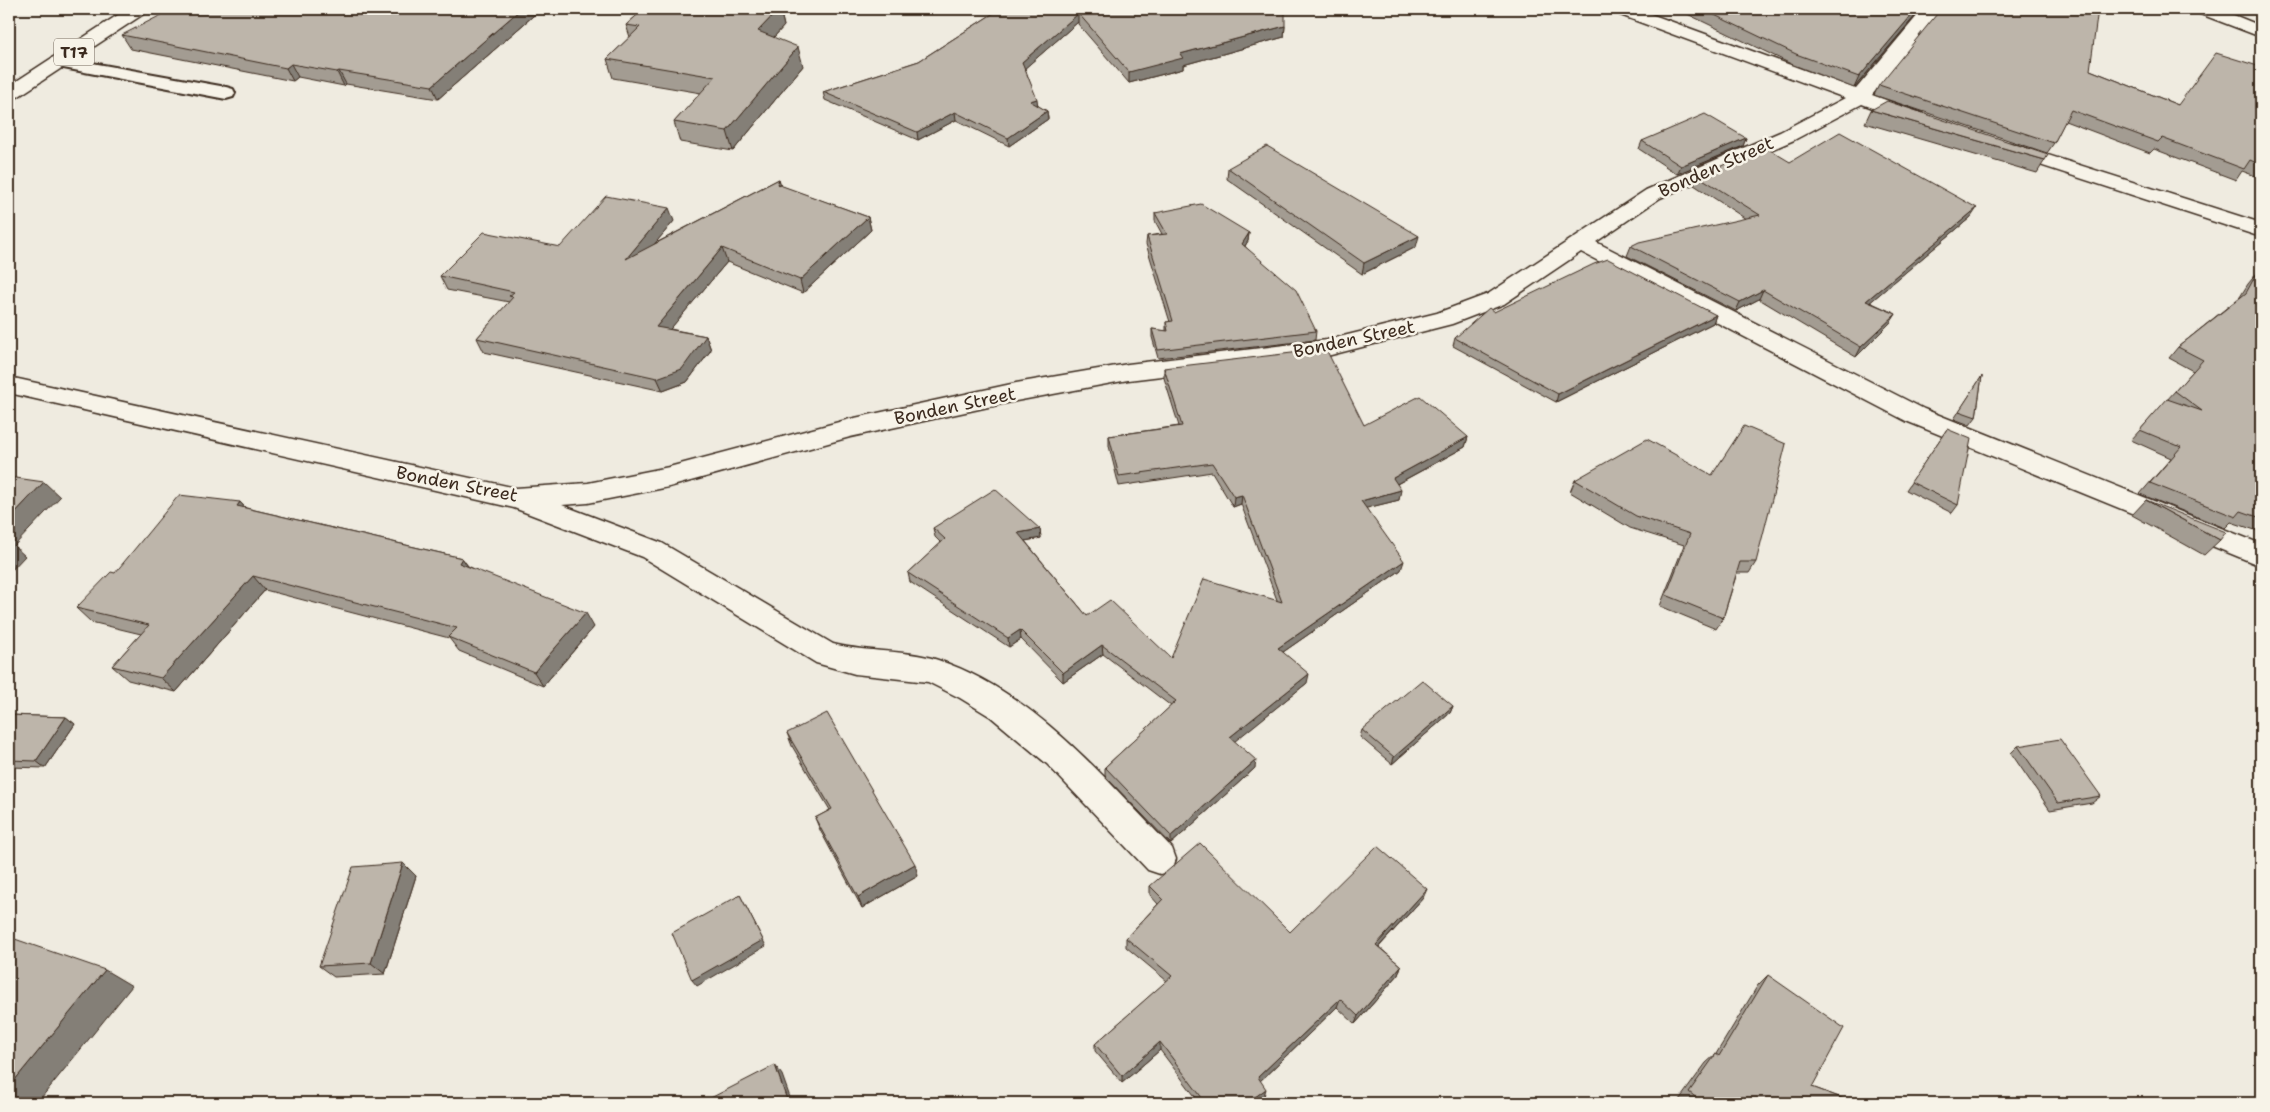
<svg xmlns="http://www.w3.org/2000/svg" width="2270" height="1112" font-family="'Shantell Sans',sans-serif">
<rect width="100%" height="100%" fill="#efebe0"/>
<filter id="ink" filterUnits="userSpaceOnUse"><feTurbulence type="fractalNoise" baseFrequency=".02" numOctaves="2"/><feDisplacementMap in="SourceGraphic" scale="10" xChannelSelector="R" yChannelSelector="G"/><feConvolveMatrix kernelMatrix="1 2 1 2 8 2 1 2 1" color-interpolation-filters="sRGB"/></filter>
<g filter="url(#ink)">
<g fill="none" stroke-linecap="round" stroke-linejoin="round">
<!-- lane casing -->
<g stroke="#3b2a1e" stroke-width="4">
<path id="lane" d="M59,57L226,87L233,89L235,93L233,97L226,99L53,66L50,62L53,58Z"/>
</g>
<!-- street casing -->
<g stroke="#3b2a1e" stroke-width="3">
<g id="street">
<path d="M1612,9H1637L1856,89L1923,9H1941L1872,95L1922,113L1925,117L1922,121L1915,123L1908,121L1862,104L1794,140L1660,198L1596,242L1924,409L2261,544V566L1906,421L1581,252L1504,304L1452,324L1327,356L1128,380L1016,401L850,437L669,487L588,503L562,505L662,543L833,644C868,653 904,649 938,660C1034,692 1104,778 1172,848L1176,859L1172,870L1160,874L1148,870L1047,764L991,717L960,698L928,682L855,674L816,663L642,557L514,508L9,393V377L516,488L588,483L669,467L850,419L1016,383L1128,364L1327,340L1437,313L1488,294L1646,190L1780,132L1845,98L1615,13Z"/>
<path d="M2195,9H2219L2261,26V37L2198,13Z"/>
<path d="M2010,143L2261,223V237L2003,153L2000,149L2003,145Z"/>
</g>
</g>
<!-- primary casing -->
<g stroke="#3b2a1e" stroke-width="3">
<path id="primary" d="M127,9H148L145,13L16,98L9,100V86Z"/>
</g>
<!-- lane -->
<use href="#lane" fill="#f7f3e8" fill-rule="evenodd"/>
<!-- street -->
<use href="#street" fill="#f7f3e8" fill-rule="evenodd"/>
<!-- primary -->
<use href="#primary" fill="#f7f3e8" fill-rule="evenodd"/>
</g>
<!-- wall -->
<g fill="#a39c92" stroke="#3b2a1e">
<path d="M541,9L438,99L346,84L344,86L298,77L293,81L131,49L122,35Z"/>
<path d="M644,9H780L784,26L774,37L803,66L733,151L680,142L674,122L701,93L613,78L607,59L630,37L626,25Z"/>
<path d="M1000,9L1285,26L1284,37L1183,65V69L1129,83L1078,24V22L1025,68L1038,106L1047,111L1048,119L1009,146L956,120L918,140L825,100L823,92L919,61Z"/>
<path d="M1677,9H1921L1854,88L1791,64Z"/>
<path d="M2261,67V178L2242,171L2236,180L2154,149L2150,153L2065,121L2054,143L2047,153L1874,95L1879,85L2090,70L2178,105Z"/>
<path d="M1871,110L2045,160L2037,173L1865,123Z"/>
<path d="M1746,138L1743,146L1677,174L1639,149L1642,141Z"/>
<path d="M1790,162L1971,217L1870,302L1896,314L1890,323L1856,357L1759,299L1736,311L1627,256L1631,246L1746,219L1694,185L1698,176Z"/>
<path d="M1228,168L1416,247L1362,274L1227,179Z"/>
<path d="M779,179L781,186L868,217L871,230L803,293L727,262L670,329L706,336L711,350L687,382L663,391L484,352L477,338L509,302L447,290L440,276L560,247L674,221L654,244Z"/>
<path d="M1155,213L1249,233L1248,241L1245,246L1316,331L1315,340L1158,358L1152,337V329L1166,331V322H1170L1146,244L1147,236L1162,234L1155,221Z"/>
<path d="M2257,273L2261,275V445L2260,447H2261V532L2231,522L2225,528L2140,494L2171,458L2131,440L2193,371L2169,358L2178,347L2240,297L2248,284Z"/>
<path d="M1494,312L1716,315L1713,323L1556,402L1453,346L1455,338Z"/>
<path d="M1164,368L1364,425L1468,437L1465,447L1397,484L1399,500L1366,508L1401,570L1283,652L1307,683L1234,741L1255,768L1171,844L1105,776V767L1171,706L1103,654L1063,682L1021,639L1009,647L910,582L908,573L941,543L935,537L933,528L1040,529L1041,538L1025,541L1087,616L1171,658L1277,600L1241,504L1233,507L1212,472L1119,486L1109,446V436L1179,426L1164,378Z"/>
<path d="M1982,376L1976,417L1970,425L1954,419Z"/>
<path d="M1947,429L1958,505L1952,513L1906,490Z"/>
<path d="M1575,480L1756,562L1749,573H1737L1723,618L1716,629L1660,606L1684,545L1630,528L1570,492Z"/>
<path d="M2146,500L2220,540L2204,555L2132,515Z"/>
<path d="M240,502L246,508L462,558L468,566L594,627L543,686L459,651L449,638L265,590L176,692L128,680L112,666L141,634L91,622L76,608L115,573Z"/>
<path d="M1453,706L1450,713L1392,764L1360,737L1362,730Z"/>
<path d="M9,715L66,717L75,724L45,768L9,767Z"/>
<path d="M787,733L918,876L862,908L820,830L815,818L830,810L792,746Z"/>
<path d="M2018,746L2101,796L2092,803L2050,810L2011,753Z"/>
<path d="M416,876L385,974L334,977L319,966Z"/>
<path d="M1150,886L1290,932L1423,898L1379,947L1401,966L1398,975L1355,1024L1337,1007L1260,1081L1264,1096L1255,1103H1200L1160,1050L1122,1083L1095,1051V1044L1167,981L1126,947V938L1158,904L1150,895Z"/>
<path d="M1768,975L1812,1087L1855,1103H1683L1679,1100L1706,1063L1716,1054L1758,985Z"/>
</g>
<!-- shaded-wall -->
<g fill="#847f77" stroke="#3b2a1e">
<path d="M521,9H541L438,99L432,86Z"/>
<path d="M779,9H780L784,26L762,50L758,31Z"/>
<path d="M1084,9H1092L1078,14Z"/>
<path d="M1917,9H1921L1854,88L1859,77Z"/>
<path d="M1078,14V22L1023,70L1022,62Z"/>
<path d="M1285,26L1284,37L1183,65V69L1129,83V72L1180,54Z"/>
<path d="M798,47L803,66L733,151L727,131Z"/>
<path d="M291,64L298,77L293,81L286,68Z"/>
<path d="M339,71L346,84L344,86L337,72Z"/>
<path d="M1037,99L1038,107L1030,101Z"/>
<path d="M1047,111L1048,119L1009,146L1008,138Z"/>
<path d="M955,112L956,120L918,140L917,132Z"/>
<path d="M1746,138L1743,146L1677,174L1681,166Z"/>
<path d="M779,179L783,193L777,184Z"/>
<path d="M669,208L674,221L631,272L626,259Z"/>
<path d="M1977,208L1971,217L1861,310L1866,301Z"/>
<path d="M868,217L871,230L803,293L800,280Z"/>
<path d="M1249,233L1248,241L1241,252L1242,244Z"/>
<path d="M1419,236L1416,247L1362,274L1364,263Z"/>
<path d="M722,248L727,262L661,340L656,327Z"/>
<path d="M1763,290L1759,299L1736,311L1740,302Z"/>
<path d="M1896,314L1890,323L1856,357L1861,347Z"/>
<path d="M1716,315L1713,323L1556,402L1558,394Z"/>
<path d="M706,336L711,350L687,382L663,391L657,378Z"/>
<path d="M1468,437L1465,447L1391,487L1393,478Z"/>
<path d="M44,482L60,497L14,546L25,556L9,573V519Z"/>
<path d="M1401,490L1399,500L1359,510L1361,501Z"/>
<path d="M1242,495L1241,504L1233,507L1234,497Z"/>
<path d="M240,502L253,517L237,506Z"/>
<path d="M1040,529L1041,538L1019,542L1018,533Z"/>
<path d="M462,558L472,572L459,563Z"/>
<path d="M1404,561L1401,570L1276,657L1278,648Z"/>
<path d="M253,576L265,590L176,692L161,678Z"/>
<path d="M586,613L594,627L543,686L534,672Z"/>
<path d="M1020,630L1021,639L1009,647L1008,638Z"/>
<path d="M1102,645L1103,654L1063,682V673Z"/>
<path d="M1309,674L1307,683L1229,746L1230,737Z"/>
<path d="M1453,706L1450,713L1392,764L1394,757Z"/>
<path d="M66,717L75,724L45,768L36,761Z"/>
<path d="M1256,760L1255,768L1171,844V836Z"/>
<path d="M403,863L416,876L385,974L371,963Z"/>
<path d="M915,864L918,876L862,908L858,897Z"/>
<path d="M1427,889L1423,898L1373,953L1376,945Z"/>
<path d="M740,895L766,946L697,986L692,980Z"/>
<path d="M1401,966L1398,975L1355,1024L1358,1016Z"/>
<path d="M105,970L132,986L37,1103H9V1087Z"/>
<path d="M1340,999L1337,1007L1256,1085L1258,1077Z"/>
<path d="M1160,1042V1050L1122,1083V1076Z"/>
<path d="M775,1065L782,1075L792,1103H788Z"/>
<path d="M1266,1089L1264,1096L1255,1103H1247Z"/>
</g>
<!-- building -->
<g fill="#bdb5aa" stroke="#3b2a1e">
<path d="M173,9H521L432,86L339,71L337,72L291,64L286,68L122,35Z"/>
<path d="M644,9H779L758,31L798,47L727,131L674,122L715,77L607,59L640,27L626,25Z"/>
<path d="M1000,9H1084L1080,12L1078,13V14L1022,62L1037,99L1030,101L1047,111L1008,138L955,112L917,132L823,92L919,61Z"/>
<path d="M1093,9H1285V26L1180,54L1183,58L1129,72L1078,13Z"/>
<path d="M1702,9H1917L1859,77L1796,54Z"/>
<path d="M1941,9H2098L2090,70L2178,105L2216,53L2261,67V165L2250,160L2244,169L2162,138L2158,142L2071,110L2054,143L1879,85Z"/>
<path d="M1887,101L2048,155L2045,160L1871,110Z"/>
<path d="M1705,114L1746,138L1681,166L1642,141Z"/>
<path d="M1840,132L1977,208L1866,301L1896,314L1861,347L1763,290L1740,302L1631,246L1639,242L1760,215L1698,176L1765,147L1790,162Z"/>
<path d="M1267,146L1419,236L1364,263L1228,168Z"/>
<path d="M779,179L777,184L868,217L800,280L722,248L656,327L706,336L682,369L657,378L477,338L513,297L509,296L514,292L440,276L484,232L560,247L606,196L669,208L626,259Z"/>
<path d="M1201,204L1249,233L1242,244L1296,290L1316,331L1158,350L1152,329L1168,331L1166,322L1173,321L1147,236L1167,234L1155,213Z"/>
<path d="M1608,259L1716,315L1558,394L1455,338L1489,308L1494,312L1594,264Z"/>
<path d="M2257,273L2261,275V443L2258,446L2261,447V518L2241,511L2236,517L2150,483L2181,447L2140,430L2167,399L2202,411L2175,391L2203,360L2178,347L2246,293Z"/>
<path d="M1326,349L1364,425L1420,396L1468,437L1393,478L1401,490L1361,501L1404,561L1278,648L1309,674L1230,737L1256,760L1171,836L1105,767L1176,701L1102,645L1063,673L1020,630L1008,638L908,573L945,539L933,528L995,489L1040,529L1018,533L1087,616L1110,600L1171,658L1204,579L1282,602L1242,495L1234,497L1212,463L1119,476L1109,436L1182,426L1164,368Z"/>
<path d="M1982,376L1976,417L1959,411Z"/>
<path d="M1744,426L1786,444L1756,562H1740L1723,618L1666,595L1690,534L1636,516L1575,480L1647,439L1712,475Z"/>
<path d="M1947,429L1971,439L1958,505L1911,482Z"/>
<path d="M9,477L44,482L9,519Z"/>
<path d="M179,495L240,502L237,506L462,558L459,563L586,613L534,672L448,637L457,628L253,576L161,678L112,666L149,625L76,608L111,572L115,573Z"/>
<path d="M2146,500L2226,532L2220,540Z"/>
<path d="M1422,680L1453,706L1394,757L1362,730Z"/>
<path d="M827,713L915,864L858,897L815,818L832,809L787,733Z"/>
<path d="M9,715L66,717L36,761L9,760Z"/>
<path d="M2060,739L2101,796L2058,803L2018,746Z"/>
<path d="M1200,843L1290,932L1377,846L1427,889L1376,945L1401,966L1358,1016L1340,999L1258,1077L1266,1089L1247,1103H1206L1160,1042L1122,1076L1095,1044L1172,976L1126,938L1163,899L1150,886Z"/>
<path d="M403,863L371,963L319,966L353,867Z"/>
<path d="M740,895L763,940L692,980L672,933Z"/>
<path d="M9,937L105,970L9,1087Z"/>
<path d="M1768,975L1844,1028L1812,1087L1855,1103H1703L1689,1092L1716,1054L1719,1056Z"/>
<path d="M775,1065L788,1103H701Z"/>
</g>
</g>
<g text-anchor="middle" stroke-width="5" stroke-linejoin="round" paint-order="stroke">
<!-- shield labels -->
<rect fill="#f7f3e8" stroke="#73665b" stroke-width="1" x="54" y="38.5" width="40" height="27" rx="4"/>
<g font-size="16" font-weight="bold" fill="#3b2a1e">
<text x="74" y="58">T17</text>
</g>
<!-- street labels -->
<g font-size="18" fill="#3b2a1e" stroke="#f7f3e8">
<text transform="translate(1716 167) rotate(-24)" y="6">Bonden Street</text>
<text transform="translate(1354 339) rotate(-12)" y="6">Bonden Street</text>
<text transform="translate(955 406) rotate(-12)" y="6">Bonden Street</text>
<text transform="translate(457 484) rotate(11)" y="6">Bonden Street</text>
</g>
</g>
<!-- margin -->
<rect width="2270" height="1112" fill="none" stroke="#f7f3e8" stroke-width="30"/>
<rect x="15" y="15" width="2240" height="1082" fill="none" stroke="#3b2a1e" stroke-width="2" filter="url(#ink)"/>
</svg>
